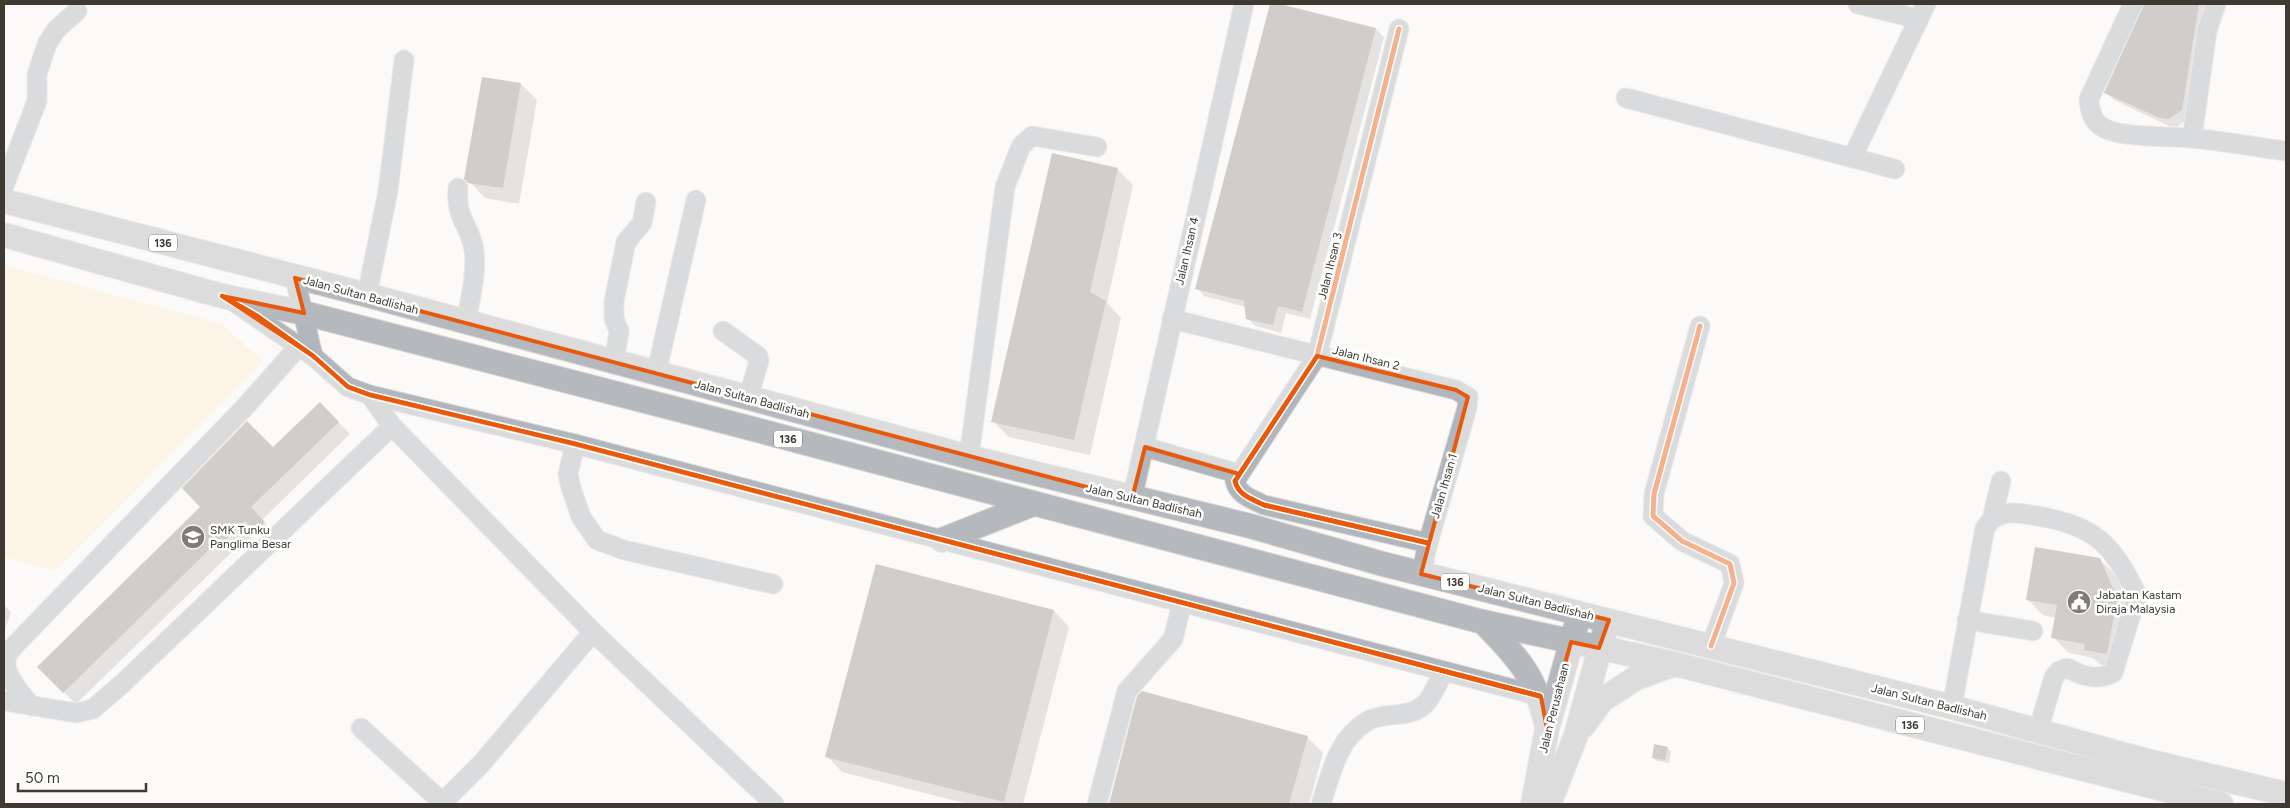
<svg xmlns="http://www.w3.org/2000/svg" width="2290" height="808" font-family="Figtree,sans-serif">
<rect width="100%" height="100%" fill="#fcfaf8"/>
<!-- green -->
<path fill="#faedd3" d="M4,265L222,324L263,361L55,571L4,557Z"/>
<!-- shadow -->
<g fill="#0003">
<path d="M1271,4L1376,29L1384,37L1310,319L1286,313L1281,333L1255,326L1247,318L1246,307L1204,296L1197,288Z"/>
<path d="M2144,4H2212L2189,118L2177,127L2169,126L2114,100L2106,92L2144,9Z"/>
<path d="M521,84L537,100L519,204L485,198L466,178Z"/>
<path d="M1117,169L1133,185L1107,303L1121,318L1090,455L1009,437L993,421Z"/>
<path d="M320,404L350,434L262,520L276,535L268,542L257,532L236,552L234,550L76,704L38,667Z"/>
<path d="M2099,559L2116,575L2132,615L2123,669L2101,665L2093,658L2069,653L2053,637L2056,618L2043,615L2027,599Z"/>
<path d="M4,605L11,612L4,633Z"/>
<path d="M1054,611L1069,627L1023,804H968L842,772L827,756Z"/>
<path d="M1138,697L1307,737L1323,753L1309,804H1110Z"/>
<path d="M1667,748L1671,751L1669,763L1657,761L1653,758Z"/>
</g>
<!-- building -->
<g fill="#9b9893">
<path d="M1270,4H1280L1376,28L1302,312L1278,306L1273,325L1246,319L1244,301L1195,289Z"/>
<path d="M2144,4H2199L2182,110L2169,119L2160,118L2104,93Z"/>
<path d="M482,77L521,83L503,188L468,183L464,179Z"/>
<path d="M1052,153L1118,168L1090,292L1106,301L1074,440L991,422Z"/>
<path d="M320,402L339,422L251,507L265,522L255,531L245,521L224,541L221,538L63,693L37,667L200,507L182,488L247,421L273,447Z"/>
<path d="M2035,547L2100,558L2117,598L2107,654L2084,650L2085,644L2051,638L2057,605L2026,600Z"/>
<path d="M876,564L1054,610L1004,802L825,757Z"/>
<path d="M1142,691L1308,736L1289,804H1109L1137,696Z"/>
<path d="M1654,744L1668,747L1665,760L1652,758Z"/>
</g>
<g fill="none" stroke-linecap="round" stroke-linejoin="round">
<!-- minor casing -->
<g stroke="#d9d7d5" stroke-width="21">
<g id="minor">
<path d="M1858,4L1918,19"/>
<path d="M2133,4L2089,99C2090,111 2092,122 2104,128C2121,138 2170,136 2191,138C2223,141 2255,147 2286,151"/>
<path d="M1399,29L1317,356L1235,481C1238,495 1252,499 1264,505L1428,543"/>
<path d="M1626,98L1895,169"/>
<path d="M2192,138L2207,31L2216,4"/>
<path d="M1852,158L1926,4"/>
<path d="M4,186L37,101V74L47,44L56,30L77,11"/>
<path d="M458,188C455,219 470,224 474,250C477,274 470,299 466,323"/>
<path d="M295,278L313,356"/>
<path d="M367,295L388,191L404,60"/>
<path d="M234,302L313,356L348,387L370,395L575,444L1540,696"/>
<path d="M1172,319L1456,390L1468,397L1467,408L1428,543L1421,574"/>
<path d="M1700,326L1654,494L1653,516L1682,541L1730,564L1734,583L1711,646"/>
<path d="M723,331L758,356L759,361L748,398"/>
<path d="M614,362L619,331L614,319V301L626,242L642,223L646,202"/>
<path d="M656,374L696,200"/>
<path d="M370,395L392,426L593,632L774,804"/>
<path d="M575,444L568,474L571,488L581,517L597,540L624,550L773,584"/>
<path d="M1145,447L1239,474"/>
<path d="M969,457L1005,187L1021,146L1032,136L1097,147"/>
<path d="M1132,499L1244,4"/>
<path d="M1992,519C2006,510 2021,513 2037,516C2094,525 2113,544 2137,595L2113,673C2095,681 2083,676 2067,668L2059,671L2054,677L2038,731"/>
<path d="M1967,620L2033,631"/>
<path d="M4,701L76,713L93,709L123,683L392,426"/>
<path d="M31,706C22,694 1,673 7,656C9,651 14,646 17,643L244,408L299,346"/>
<path d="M1952,707L1985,528L1992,519L2001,481"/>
<path d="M361,728L443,803"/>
<path d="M441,804L481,764L593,632"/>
<path d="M1097,804L1127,691L1173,639L1182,603"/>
<path d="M1321,804C1331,774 1337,740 1366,722C1383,711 1409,719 1424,705C1433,697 1438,681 1444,671"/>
</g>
</g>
<!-- major casing -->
<g stroke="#d9d7d5" stroke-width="26">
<g id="major">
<path d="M4,201L367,295L969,457L1250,526L1383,564L1952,707L2147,761L2286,794"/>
<path d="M4,235L222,296L304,313L738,425L1483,622L1675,664L2221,804"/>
<path d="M942,540L1033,504"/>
<path d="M1483,622C1518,657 1536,677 1547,727"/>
<path d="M1583,726L1602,700L1636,678L1675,664"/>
<path d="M1533,804L1547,729L1576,626"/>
<path d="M1549,804L1576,735L1604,634"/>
</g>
</g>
<!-- minor -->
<use href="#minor" stroke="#b1b6bc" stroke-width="19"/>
<!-- major -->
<use href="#major" stroke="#b5b9bd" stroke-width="24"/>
<!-- cycleway casing -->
<g stroke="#fff" stroke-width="8">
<g id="cycleway">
<path d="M1399,29L1317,356L1235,481C1238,495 1252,499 1264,505L1428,543"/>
<path d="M222,296L257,316L313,356L348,387L370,395L575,444L1540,696"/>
<path d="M1700,326L1654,494L1653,516L1682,541L1730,564L1734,583L1711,646"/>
</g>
</g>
<!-- cycleway -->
<use href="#cycleway" stroke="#e8590c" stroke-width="5"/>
</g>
<!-- marked area -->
<path d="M0 0H2290V808H0ZM295,278L1132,499L1145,447L1239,474L1317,356L1456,390L1468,397L1421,574L1609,620L1599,648L1571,642L1547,729L1541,697L575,444L370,395L348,387L313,356L222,296L304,313Z" fill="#fcfaf8" fill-opacity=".55" fill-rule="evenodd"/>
<path fill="none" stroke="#e8590c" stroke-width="4" stroke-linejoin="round" d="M295,278L1132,499L1145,447L1239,474L1317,356L1456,390L1468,397L1421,574L1609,620L1599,648L1571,642L1547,729L1541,697L575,444L370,395L348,387L313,356L222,296L304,313Z"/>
<!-- icons -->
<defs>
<g id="school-disc" transform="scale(1.25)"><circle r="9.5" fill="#807d77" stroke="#fff"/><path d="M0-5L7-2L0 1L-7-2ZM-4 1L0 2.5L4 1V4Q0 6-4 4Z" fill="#fff"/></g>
<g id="civic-disc" transform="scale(1.25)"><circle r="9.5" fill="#807d77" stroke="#fff"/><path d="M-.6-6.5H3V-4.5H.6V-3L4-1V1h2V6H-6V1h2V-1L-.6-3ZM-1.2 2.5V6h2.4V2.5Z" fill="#fff"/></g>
</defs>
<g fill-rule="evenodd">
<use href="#school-disc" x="193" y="537"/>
<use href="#civic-disc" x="2079" y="602"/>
</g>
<g text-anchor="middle" stroke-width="5" stroke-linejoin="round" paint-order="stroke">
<!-- shield labels -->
<g fill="#fff" stroke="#78756f" stroke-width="1">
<rect x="149" y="234.5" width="28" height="17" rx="4"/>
<rect x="774" y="430.5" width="28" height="17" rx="4"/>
<rect x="1441" y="573.5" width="28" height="17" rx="4"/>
<rect x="1896" y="716.5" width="28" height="17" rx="4"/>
</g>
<g font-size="11" font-weight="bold" fill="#3e3a31">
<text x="163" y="247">136</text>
<text x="788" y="443">136</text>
<text x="1455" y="586">136</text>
<text x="1910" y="729">136</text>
</g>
<!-- street labels -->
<g font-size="12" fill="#3e3a31" stroke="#fff">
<text transform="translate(1187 251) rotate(-77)" y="4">Jalan Ihsan 4</text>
<text transform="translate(1330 266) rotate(-76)" y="4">Jalan Ihsan 3</text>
<text transform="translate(361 295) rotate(15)" y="4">Jalan Sultan Badlishah</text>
<text transform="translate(1366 358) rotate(14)" y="4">Jalan Ihsan 2</text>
<text transform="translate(752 399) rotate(15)" y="4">Jalan Sultan Badlishah</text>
<text transform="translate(1444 486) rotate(-74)" y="4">Jalan Ihsan 1</text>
<text transform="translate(1144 501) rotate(13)" y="4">Jalan Sultan Badlishah</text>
<text transform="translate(1536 602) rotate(14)" y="4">Jalan Sultan Badlishah</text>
<text transform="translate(1929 702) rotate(14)" y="4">Jalan Sultan Badlishah</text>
<text transform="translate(1554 708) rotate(-76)" y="4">Jalan Perusahaan</text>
</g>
<!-- poi labels -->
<g font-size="12" fill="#3e3a31" stroke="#fff" text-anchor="start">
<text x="210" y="534">SMK Tunku<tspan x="210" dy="14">Panglima Besar</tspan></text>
<text x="2096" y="599">Jabatan Kastam<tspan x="2096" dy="14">Diraja Malaysia</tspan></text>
</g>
</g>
<!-- border -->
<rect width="2290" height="808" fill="none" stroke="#3e3a31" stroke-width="10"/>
<!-- scale -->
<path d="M18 783v8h128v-8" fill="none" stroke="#3e3a31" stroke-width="2.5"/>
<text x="25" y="783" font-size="15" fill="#3e3a31" stroke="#ffffff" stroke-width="4" paint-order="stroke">50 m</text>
</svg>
